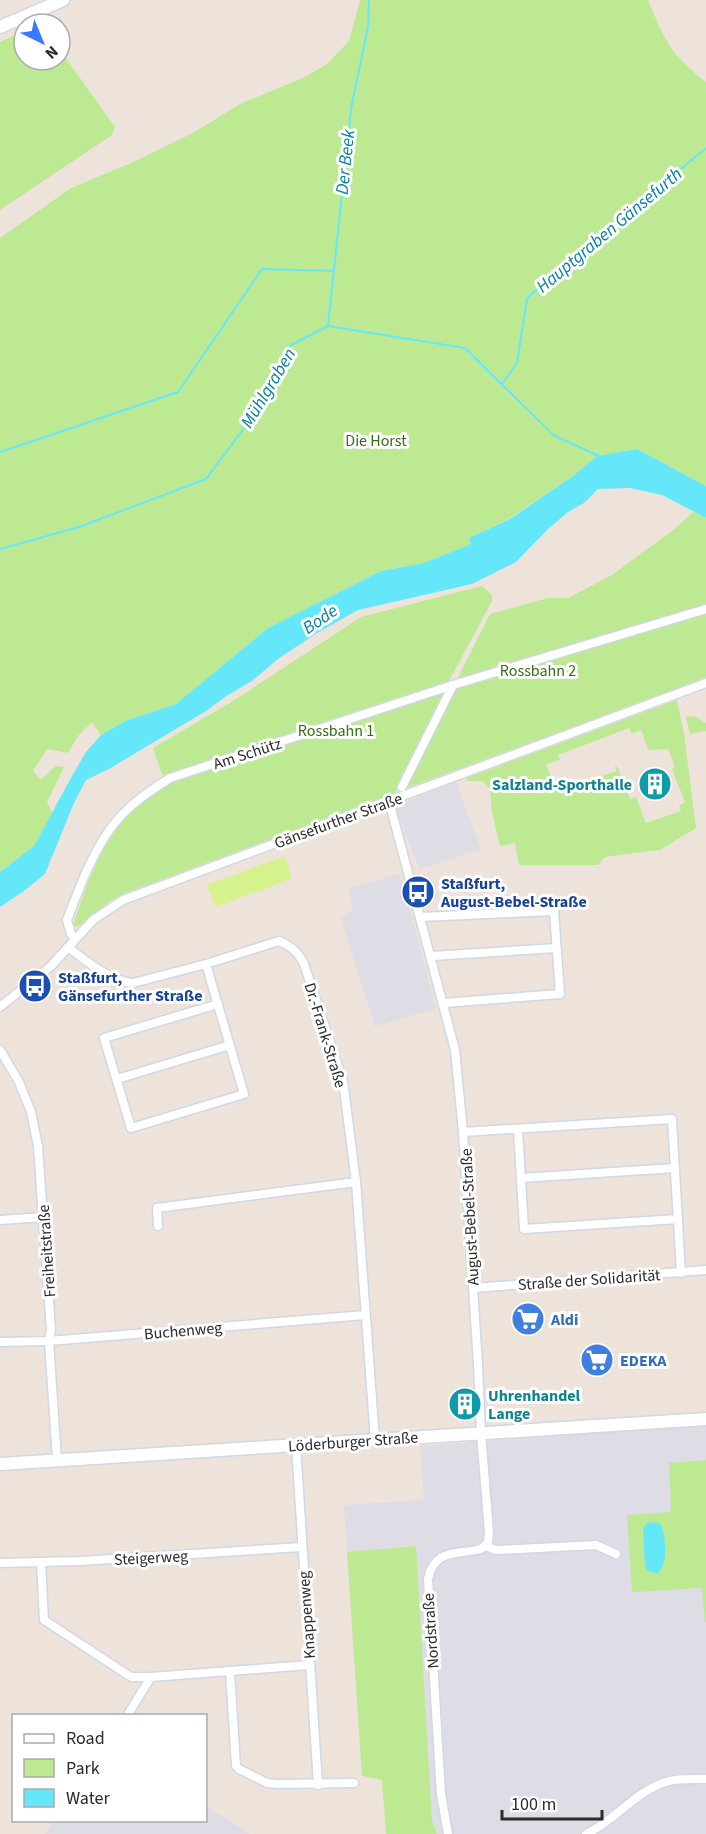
<svg xmlns="http://www.w3.org/2000/svg" width="706" height="1834" font-family="'Source Sans 3',sans-serif">
<rect width="100%" height="100%" fill="#eee3db"/>
<!-- industrial -->
<g fill="#dedce5">
<path d="M456,782L481,849L420,869L394,806Z"/>
<path d="M400,874L436,1008L375,1027L341,919L353,909L349,888Z"/>
<path d="M706,1425V1834H437L432,1821L415,1546L347,1552L344,1505L424,1500L420,1446Z"/>
<path d="M206,1806L250,1834H45L54,1821L206,1820Z"/>
</g>
<!-- green -->
<g fill="#bde992" fill-rule="evenodd">
<path d="M360,0H648C665,41 670,54 706,82V486L637,449L597,456L573,476L509,519L469,538L471,544L424,563L381,571L268,628L176,704L125,721L101,735L92,722L78,736L68,753L47,749L33,771L41,780L55,766L64,767L47,802L53,815L34,846L0,872V238L71,188L131,163L193,133L240,104L305,77L327,64L349,41Z"/>
<path d="M24,31V60H60V50L115,127L112,135L0,210V42Z"/>
<path d="M693,512L706,518V678L404,789L403,786L490,614L548,598H568L612,575L676,528Z"/>
<path d="M482,586L492,595V601L448,683L395,793L128,892L110,901L77,927L73,925C94,865 108,819 165,783L153,748L233,701L361,617Z"/>
<path d="M677,700L684,734L696,828L660,850L605,857L598,865H519L515,843L500,846L492,812L490,790L483,781H467L466,778ZM629,728L632,734L641,730L648,749L652,750L668,749L675,767L672,769L685,802L679,805L681,811L646,823L636,797L630,799L618,768L615,765L616,771L563,790L559,785L554,786L546,764L560,760L558,755Z"/>
<path d="M694,716L706,723V731L690,734L686,717Z"/>
<path d="M706,1460V1622H705L702,1588L632,1592L627,1515L671,1512L669,1463Z"/>
<path d="M416,1546L432,1821L437,1834H386L382,1780L362,1776L347,1552Z"/>
</g>
<!-- pitch -->
<path fill="#d6f28d" d="M285,856L292,879L215,907L207,885Z"/>
<!-- water -->
<g fill="#64e8f9">
<path d="M637,449L706,486V518L662,495L630,488L598,489L584,503L568,512L548,529L516,562L472,584L358,610L317,633L278,659L252,681L228,695L206,711L109,769L86,780L74,803L45,874L24,891L0,907V872L34,846L72,776L86,752L101,735L125,721L176,704L268,628L381,571L424,563L471,544L469,538L510,519L573,476L597,456Z"/>
<path d="M651,1522L660,1523C666,1534 669,1566 657,1573L648,1571L645,1566L643,1529L646,1524Z"/>
</g>
<g fill="none" stroke-linecap="round" stroke-linejoin="round">
<!-- stream -->
<g stroke="#64e8f9" stroke-width="2">
<path d="M328,326L351,109L368,27L369,0"/>
<path d="M502,384L517,363L527,299L535,291L706,148"/>
<path d="M0,452L178,392L262,269L334,271"/>
<path d="M0,549L79,527L206,479L256,412L291,345L328,326L465,348L553,435L599,456"/>
</g>
<!-- street casing -->
<g stroke="#d0d7e5" stroke-width="11">
<g id="street">
<path d="M402,787L453,685"/>
<path d="M389,801L455,1050L463,1132L478,1365L481,1433L489,1533L488,1542L481,1549C458,1555 434,1548 428,1579L441,1794L448,1834"/>
<path d="M420,917L554,911L560,994L444,1003"/>
<path d="M75,939L71,934L67,920C80,886 94,847 118,819C133,802 151,790 170,778L453,685L706,609"/>
<path d="M68,947C86,961 110,981 133,983L206,964L279,941C291,946 298,952 304,964L343,1081L356,1182L375,1440"/>
<path d="M432,956L556,948"/>
<path d="M206,964L244,1094L131,1128L104,1038L218,1004"/>
<path d="M0,1007L51,966L93,920L123,900L706,683"/>
<path d="M0,1050L19,1082L31,1112L38,1146L51,1330L49,1341L57,1460"/>
<path d="M117,1079L230,1045"/>
<path d="M518,1129L524,1229L678,1219"/>
<path d="M463,1132L672,1119L681,1273"/>
<path d="M521,1178L675,1168"/>
<path d="M0,1220L44,1217"/>
<path d="M158,1226L157,1208L356,1182"/>
<path d="M473,1288L706,1270"/>
<path d="M0,1342L49,1341L365,1315"/>
<path d="M296,1445L318,1785"/>
<path d="M485,1546L496,1550L596,1545L616,1554"/>
<path d="M41,1562L44,1620L131,1677H151"/>
<path d="M0,1563L80,1561L302,1547"/>
<path d="M230,1671L236,1766L239,1769L267,1783L278,1784L354,1783"/>
<path d="M127,1716L151,1677L309,1665"/>
<path d="M586,1834C616,1820 636,1790 669,1781C680,1778 694,1779 706,1779"/>
</g>
</g>
<!-- secondary casing -->
<g stroke="#d0d7e5" stroke-width="15">
<g id="secondary">
<path d="M0,27L63,0"/>
<path d="M0,1464L706,1419"/>
</g>
</g>
<!-- street -->
<use href="#street" stroke="#fff" stroke-width="8"/>
<!-- secondary -->
<use href="#secondary" stroke="#fff" stroke-width="12"/>
</g>
<!-- icons -->
<defs>
<g id="building-disc" transform="scale(1.725)"><circle r="9.5" fill="#0f9aa8" stroke="#fff"/><path d="M-4-6H4V6H1V3H-1V6H-4ZM-2.5-4.3h1.7v1.8h-1.7ZM.8-4.3h1.7v1.8H.8ZM-2.5-1h1.7V.8h-1.7ZM.8-1h1.7V.8H.8Z" fill="#fff"/></g>
<g id="bus-disc" transform="scale(1.725)"><circle r="9.5" fill="#1a4fb4" stroke="#fff"/><path d="M-5-6H5V4H4V6H2V4H-2V6H-4V4H-5ZM-3.5-4V0h7V-4ZM-3.5 1.2v1.5H-2V1.2ZM2 1.2v1.5H3.5V1.2Z" fill="#fff"/></g>
<g id="supermarket-disc" transform="scale(1.725)"><circle r="9.5" fill="#3f7fe0" stroke="#fff"/><path d="M-6-5.5h2.5l.6 2H6L4.5 2H-2.5L-4.4-4H-6ZM-1.5 3.2a1.3 1.3 0 1 0 .1 0ZM3 3.2a1.3 1.3 0 1 0 .1 0Z" fill="#fff"/></g>
</defs>
<g fill-rule="evenodd">
<use href="#building-disc" x="655" y="784"/>
<use href="#bus-disc" x="418" y="892"/>
<use href="#bus-disc" x="35" y="986"/>
<use href="#supermarket-disc" x="528" y="1319"/>
<use href="#supermarket-disc" x="597" y="1360"/>
<use href="#building-disc" x="465" y="1404"/>
</g>
<g text-anchor="middle" stroke-width="6" stroke-linejoin="round" paint-order="stroke">
<!-- park labels -->
<g font-size="16" fill="#346e13" stroke="#fff">
<text x="376" y="446">Die Horst</text>
<text x="538" y="676">Rossbahn 2</text>
<text x="336" y="736">Rossbahn 1</text>
</g>
<!-- street labels -->
<g font-size="16" fill="#2a2a2a" stroke="#fff">
<text transform="translate(247 753) rotate(-18)" y="6">Am Schütz</text>
<text transform="translate(338 820) rotate(-20)" y="6">Gänsefurther Straße</text>
<text transform="translate(326 1035) rotate(73)" y="6">Dr.-Frank-Straße</text>
<text transform="translate(469 1217) rotate(-93)" y="6">August-Bebel-Straße</text>
<text transform="translate(46 1251) rotate(-94)" y="6">Freiheitstraße</text>
<text transform="translate(589 1279) rotate(-4)" y="6">Straße der Solidarität</text>
<text transform="translate(183 1330) rotate(-5)" y="6">Buchenweg</text>
<text transform="translate(353 1441) rotate(-4)" y="6">Löderburger Straße</text>
<text transform="translate(151 1557) rotate(-3)" y="6">Steigerweg</text>
<text transform="translate(306 1615) rotate(-94)" y="6">Knappenweg</text>
<text transform="translate(430 1631) rotate(-94)" y="6">Nordstraße</text>
</g>
<!-- culture labels -->
<g font-size="16" font-weight="bold" fill="#0d838f" stroke="#fff" text-anchor="end">
<text x="632" y="790">Salzland-Sporthalle</text>
<text x="488" y="1401" text-anchor="start">Uhrenhandel<tspan x="488" dy="18">Lange</tspan></text>
</g>
<!-- transit labels -->
<g font-size="16" font-weight="bold" fill="#164399" stroke="#fff" text-anchor="start">
<text x="441" y="889">Staßfurt,<tspan x="441" dy="18">August-Bebel-Straße</tspan></text>
<text x="58" y="983">Staßfurt,<tspan x="58" dy="18">Gänsefurther Straße</tspan></text>
</g>
<!-- shop labels -->
<g font-size="16" font-weight="bold" fill="#366cbe" stroke="#fff" text-anchor="start">
<text x="551" y="1325">Aldi</text>
<text x="620" y="1366">EDEKA</text>
</g>
<!-- water labels -->
<g font-size="18" font-style="italic" fill="#0281a0" stroke="#fff">
<text transform="translate(345 162) rotate(-84)" y="6">Der Beek</text>
<text transform="translate(609 230) rotate(-40)" y="6">Hauptgraben Gänsefurth</text>
<text transform="translate(268 388) rotate(-59)" y="6">Mühlgraben</text>
<text transform="translate(320 619) rotate(-34)" y="6">Bode</text>
</g>
</g>
<!-- legend -->
<rect x="12" y="1714" width="195" height="108" fill="#ffffff" stroke="#aaaaaa" stroke-width="1.5"/>
<rect x="24" y="1734" width="30" height="9" fill="#ffffff" stroke="#aaaaaa" stroke-width="1.5"/>
<text x="66" y="1744" font-size="18" fill="#2a2a2a">Road</text>
<rect x="24" y="1759" width="30" height="18" fill="#bde992" stroke="#aaaaaa" stroke-width="1.5"/>
<text x="66" y="1774" font-size="18" fill="#2a2a2a">Park</text>
<rect x="24" y="1789" width="30" height="18" fill="#64e8f9" stroke="#aaaaaa" stroke-width="1.5"/>
<text x="66" y="1804" font-size="18" fill="#2a2a2a">Water</text>
<!-- north arrow -->
<g transform="translate(42 42) rotate(137)"><circle r="28" fill="#ffffff" stroke="#aaaaaa" stroke-width="1.5"/>
<path d="M0-4.5L10 22L0 15L-10 22Z" fill="#377aff"/>
<text y="-9" font-size="16" font-weight="bold" text-anchor="middle" fill="#2a2a2a">N</text>
</g>
<!-- scale -->
<path d="M502 1810v9h100v-9" fill="none" stroke="#2a2a2a" stroke-width="3"/>
<text x="511" y="1810" font-size="18" fill="#2a2a2a" stroke="#ffffff" stroke-width="4.5" paint-order="stroke">100 m</text>
</svg>
